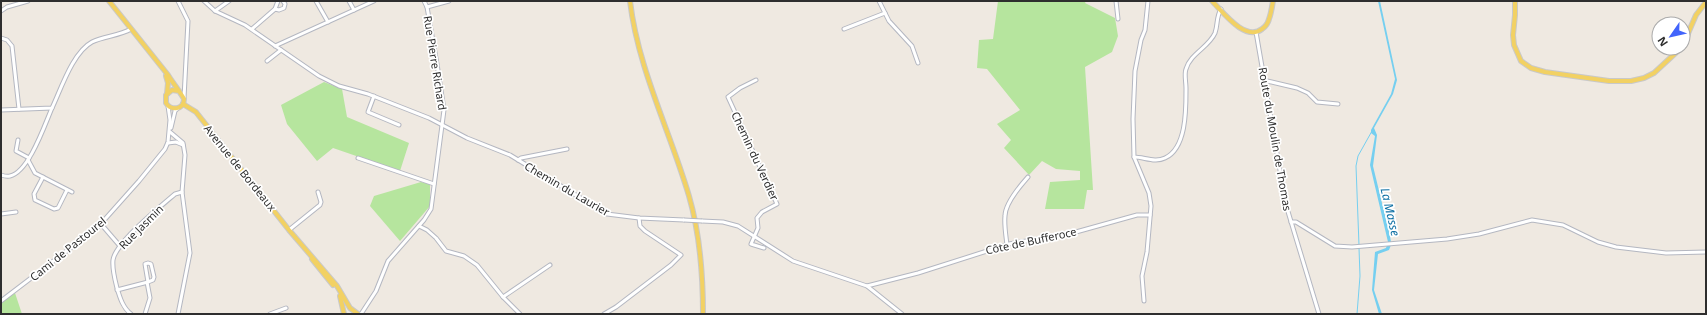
<svg xmlns="http://www.w3.org/2000/svg" width="1707" height="315" font-family="'Noto Sans',sans-serif">
<rect width="100%" height="100%" fill="#efe9e1"/>
<!-- green -->
<g fill="#b6e59e">
<path d="M998,1H1086L1085,3L1115,18L1118,36L1112,52L1085,67L1093,190H1087L1084,209H1045L1050,182L1080,180V171L1056,169L1042,161L1029,175L1004,148L1011,140L997,124L1020,110L987,69L977,68L979,40L993,39Z"/>
<path d="M324,82L342,89L347,117L409,143L400,171L333,148L317,161L287,124L281,105Z"/>
<path d="M421,182L430,184V206L400,241L370,206L374,196Z"/>
<path d="M15,293L22,314H1V302Z"/>
</g>
<!-- water -->
<g fill="#75cff0">
<path d="M1378,1H1380L1397,80L1393,94L1374,128L1377,135L1373,166L1390,236L1391,242H1388L1370,165L1375,136L1371,133V130L1391,94L1395,79Z"/>
<path d="M1387,245H1391L1389,250L1378,254L1374,290L1382,314H1379L1372,290L1375,252L1386,248Z"/>
</g>
<g fill="none" stroke-linecap="round" stroke-linejoin="round">
<!-- stream -->
<g stroke="#75cff0" stroke-width="1">
<path d="M1359,245L1356,166L1358,156L1372,131"/>
<path d="M1357,314L1360,276L1359,248"/>
</g>
<!-- minor casing -->
<g stroke="#b4b7c1" stroke-width="5">
<g id="minor">
<path d="M178,1L188,21L184,98"/>
<path d="M204,1L215,11L245,25L319,76L339,86L368,94L429,118L467,138L510,155L607,214L639,218L684,220"/>
<path d="M316,1L328,22"/>
<path d="M349,1L354,10"/>
<path d="M879,1L889,21L912,46L918,63"/>
<path d="M1116,1L1118,19"/>
<path d="M427,7L449,1"/>
<path d="M275,9L279,10L284,8L285,4L283,1"/>
<path d="M1,11L7,7L28,1"/>
<path d="M215,11L229,1"/>
<path d="M252,29L275,9L278,1"/>
<path d="M844,29L885,13"/>
<path d="M1256,32L1286,205L1319,314"/>
<path d="M1,38L7,40L12,46L19,109"/>
<path d="M275,46L374,1"/>
<path d="M267,61L281,50"/>
<path d="M756,80L740,88L728,97L777,204L762,212L757,218L758,228L751,244L764,248"/>
<path d="M1263,80L1297,88L1308,93L1317,102L1338,104"/>
<path d="M374,96L368,112L399,125"/>
<path d="M1,110L52,108C61,89 73,52 92,42C104,36 119,36 131,29"/>
<path d="M171,128L175,111L178,108"/>
<path d="M170,132L183,143L185,155L182,192L190,253L178,314"/>
<path d="M18,140L16,151L29,158"/>
<path d="M168,143L176,142L183,145"/>
<path d="M1134,157C1144,157 1155,163 1165,158C1187,148 1186,108 1186,88C1186,82 1184,74 1186,69C1190,54 1209,47 1215,33C1218,25 1216,17 1221,9"/>
<path d="M358,158L434,184"/>
<path d="M28,160L35,173L72,192"/>
<path d="M518,160L521,158L567,149"/>
<path d="M1,175C4,176 7,177 10,176C29,172 45,124 52,108"/>
<path d="M43,177L34,194L35,200L54,209L58,208L67,190"/>
<path d="M1,214L16,212"/>
<path d="M702,221L723,222L738,226L793,261L867,286L902,314"/>
<path d="M1291,222H1296L1335,246L1352,247L1447,239L1479,234L1532,220L1563,225L1598,242L1616,247L1666,253L1706,252"/>
<path d="M101,224L120,246"/>
<path d="M419,226L427,230L436,238L446,251L464,256L477,265L503,297L520,314"/>
<path d="M289,230L320,205L321,202L318,192"/>
<path d="M1007,245C1006,236 1004,225 1005,216C1005,204 1020,186 1028,177"/>
<path d="M867,286L918,273L1009,244L1076,232L1137,215H1150"/>
<path d="M117,290L148,282L153,280L154,277L151,264L148,263L145,264L148,282"/>
<path d="M503,297L550,265"/>
<path d="M1,301L98,227L139,181L165,149L168,142L170,120L168,106"/>
<path d="M1144,301L1142,276L1147,252L1151,206L1149,193L1134,157L1133,119L1135,71L1141,40L1145,30L1148,1"/>
<path d="M131,314C123,308 120,298 117,288C115,280 112,269 113,260C115,243 161,206 175,194L182,192"/>
<path d="M145,314L150,298L147,282"/>
<path d="M270,314L286,308"/>
<path d="M361,314L376,291L388,261L424,220L431,209L444,110L437,64L427,7L424,1"/>
<path d="M604,314L616,307L671,265L681,255L645,231L640,226L639,218"/>
</g>
</g>
<!-- major casing -->
<g stroke="#c9c9c9" stroke-width="6">
<g id="major">
<path d="M109,1L168,75C170,79 183,96 184,99C184,110 171,111 166,103V95L172,90L179,91"/>
<path d="M630,1C638,69 670,131 689,196C700,234 703,275 703,314"/>
<path d="M1212,1C1223,12 1245,42 1262,29C1265,27 1268,23 1269,19C1271,14 1272,7 1273,1"/>
<path d="M1515,1V15L1513,35L1514,45L1521,61L1531,68L1545,72L1609,81H1631L1644,78L1654,73L1681,48"/>
<path d="M1683,45L1696,15L1706,2"/>
<path d="M166,76L168,83L167,94"/>
<path d="M183,104L196,112L289,230L337,286L350,308L358,314"/>
<path d="M312,259L333,285"/>
<path d="M340,296L344,314"/>
</g>
</g>
<!-- minor -->
<use href="#minor" stroke="#fff" stroke-width="3"/>
<!-- major -->
<use href="#major" stroke="#f2d163" stroke-width="4"/>
<!-- minor-bridge casing -->
<g stroke="#b4b7c1" stroke-width="5" stroke-linecap="butt">
<path id="minor-bridge" d="M684,220L702,221"/>
</g>
<!-- minor-bridge -->
<use href="#minor-bridge" stroke="#fff" stroke-width="3"/>
</g>
<g text-anchor="middle" stroke-width="3.5" stroke-linejoin="round" paint-order="stroke">
<!-- street labels -->
<g font-size="11" fill="#2e2e2e" stroke="#fff">
<text transform="translate(435 63) rotate(81)" y="4">Rue Pierre Richard</text>
<text transform="translate(1275 139) rotate(80)" y="4">Route du Moulin de Thomas</text>
<text transform="translate(755 156) rotate(65)" y="4">Chemin du Verdier</text>
<text transform="translate(240 168) rotate(51)" y="4">Avenue de Bordeaux</text>
<text transform="translate(567 189) rotate(30)" y="4">Chemin du Laurier</text>
<text transform="translate(141 227) rotate(-45)" y="4">Rue Jasmin</text>
<text transform="translate(1031 241) rotate(-12)" y="4">Côte de Bufferoce</text>
<text transform="translate(68 249) rotate(-39)" y="4">Cami de Pastourel</text>
</g>
<!-- water labels -->
<g font-size="12" font-style="italic" fill="#0d6fa3" stroke="#fff">
<text transform="translate(1390 212) rotate(77)" y="4">La Masse</text>
</g>
</g>
<!-- border -->
<rect width="1707" height="315" fill="none" stroke="#2e2e2e" stroke-width="4"/>
<!-- north arrow -->
<g transform="translate(1671 36) rotate(236)"><circle r="19" fill="#ffffff" stroke="#ababab"/>
<path d="M0-3L7 15L0 10L-7 15Z" fill="#4264fb"/>
<text y="-6" font-size="11" font-weight="bold" text-anchor="middle" fill="#2e2e2e">N</text>
</g>
</svg>
